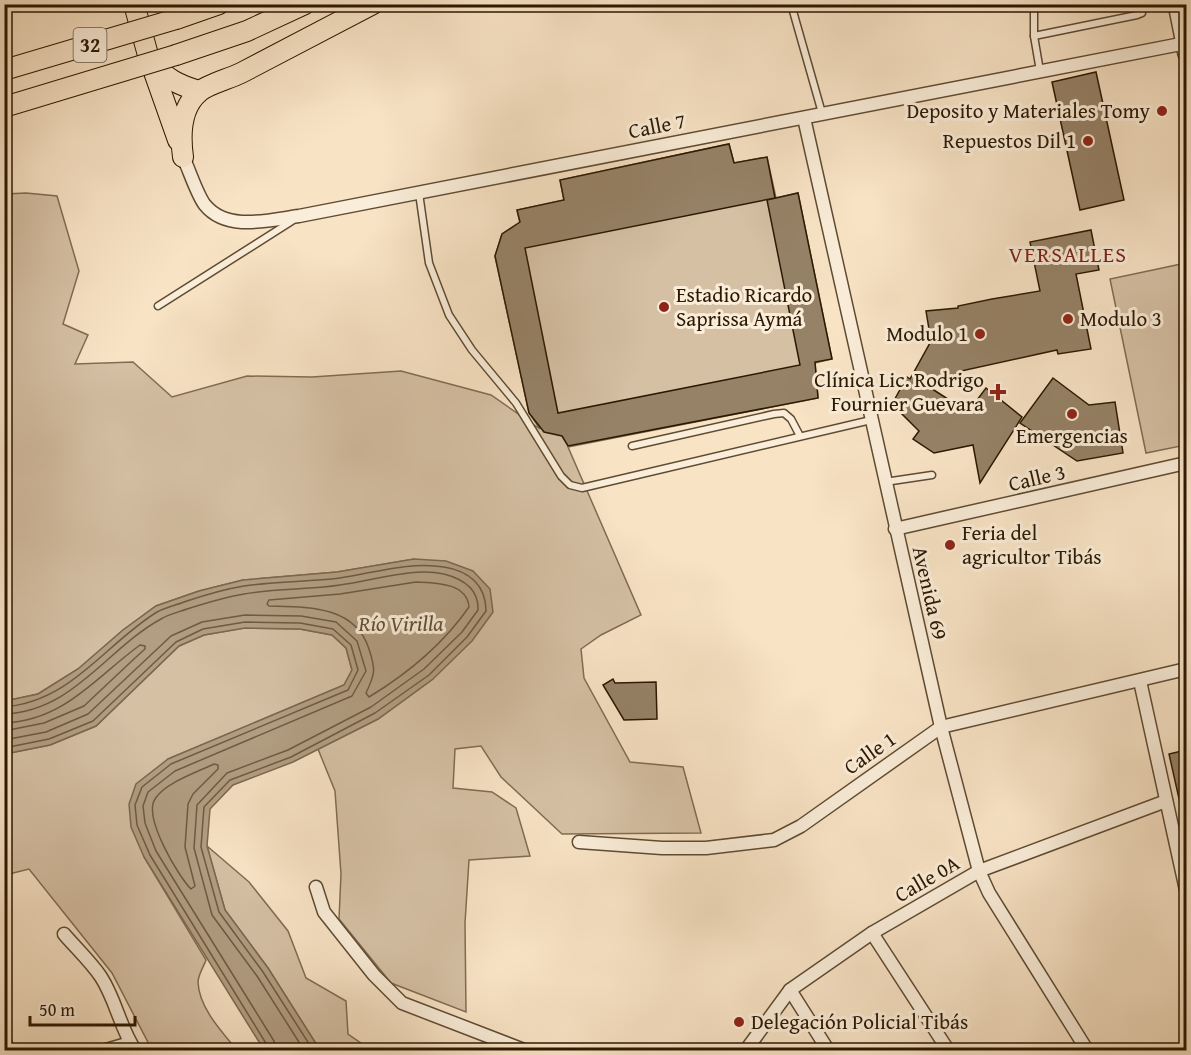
<svg xmlns="http://www.w3.org/2000/svg" width="1191" height="1055" font-family="'Gentium Book Plus',serif">
<rect width="100%" height="100%" fill="#f8e3c5"/>
<filter id="stains"><feTurbulence type="fractalNoise" baseFrequency=".00333" numOctaves="4"/><feColorMatrix values="0 0 0 0 .2 0 0 0 0 .09 0 0 0 0 .02 0 0 0 .5 -.17"/></filter>
<radialGradient id="worn" r=".72"><stop offset=".6" stop-color="#630" stop-opacity="0"/><stop offset="1" stop-color="#630" stop-opacity=".3"/></radialGradient>
<!-- green -->
<g fill="#d5c0a4" stroke="#806c52" stroke-width="1.5">
<path d="M729,144L734,163L767,157L776,198L798,193L832,359L815,363L818,398L568,447L641,615L601,635L581,649L584,678L630,762L683,767L701,833L562,834L501,777L481,746L455,749L453,788L492,792L516,808L530,856L469,860L465,923L466,1012L391,983L339,919L341,874L335,791L318,749L378,719L433,679L414,559L337,572L243,580L199,591L156,606L123,630L78,669L38,694L5,701V194L26,193L57,196L79,271L63,324L88,335L75,364L133,362L172,397L247,376L312,377L401,371L491,395L540,429L529,413L495,256L502,234L520,223L517,210L564,200L560,180Z"/>
<path d="M1186,263V445L1146,453L1110,279Z"/>
<path d="M244,628L300,629L332,635L346,648L352,670L344,685L168,759L144,857L206,960C204,966 198,975 198,982C199,1008 222,1032 237,1050H152L112,973L29,869L5,875L4,754L50,745L96,726L179,646L204,635Z"/>
<path d="M207,846L249,882L288,931L306,978L346,1001L348,1034L371,1050H320L268,968L225,910Z"/>
</g>
<!-- water -->
<path fill="#b29e82" stroke="#7c684e" stroke-width="1.5" d="M414,559L446,561L473,571L490,589L493,612L472,641L433,679L378,719L293,762L233,785L210,809L207,846L225,910L268,968L320,1050H264L144,857L131,827L129,804L136,784L168,759L344,685L352,670L346,648L332,635L300,629L245,628L204,635L179,646L96,726L50,745L5,754V701L38,694L78,669L123,630L156,606L199,591L243,580L337,572Z"/>
<g fill="none" stroke-linecap="round" stroke-linejoin="round">
<!-- shore -->
<g stroke="#6e5b42" stroke-width="1.5">
<path d="M416,582C434,583 467,582 469,607C444,643 407,674 369,697L366,693C375,674 376,670 369,649C355,605 307,607 269,606L267,604L269,600L340,594Z"/>
<path d="M4,707C71,702 105,644 157,612C166,607 177,605 187,601C205,595 225,589 244,586C276,581 308,582 340,578C374,573 410,561 444,567C469,571 486,585 486,611L467,637L429,675L375,713L291,757L230,780L204,807L201,847L219,912L263,972L313,1050"/>
<path d="M4,714C74,711 106,649 161,619C169,614 179,612 187,609C206,603 225,597 244,594C276,588 308,590 340,585C373,581 411,567 444,574C463,579 479,589 478,610L462,632L424,669L371,707L288,750L227,773L197,805L194,848L212,915L257,976L304,1050"/>
<path d="M4,723C64,721 96,677 140,645L145,646V649L135,658L84,706L44,723L4,731"/>
<path d="M4,740L46,732L88,714L171,636L202,622L245,615L301,616L336,622L357,641L366,671L352,696L175,771L148,792L143,806L145,823L156,851L274,1041L276,1050"/>
<path d="M4,748L49,739L93,721L176,642L203,629L245,622L300,623L333,629L351,645L358,670L348,690L171,764L142,787L135,805L137,825L150,855L267,1045L268,1050"/>
<path d="M214,764L218,765V769L193,794L188,804L185,847L195,886L191,889C178,876 143,817 155,799C165,783 197,772 214,764Z"/>
</g>
</g>
<!-- building -->
<g fill="#968267" stroke="#2b1801" stroke-width="1.5">
<path d="M1096,72L1124,200L1080,210L1052,82Z"/>
<path d="M729,144L734,163L767,157L775,198L525,248L558,413L800,365L767,200L798,193L832,359L815,362L818,398L568,446L562,436L544,432L529,413L495,256L502,234L520,222L517,210L564,200L560,180Z"/>
<path d="M1091,230L1099,270L1076,274L1091,349L1058,354L1057,350L961,371L962,377L926,385L968,412L986,388L1022,417L980,483L973,445L934,453L913,439L919,431L892,404L907,377L910,379L931,341L926,311L958,308V306L992,299L1040,291L1030,242Z"/>
<path d="M1053,378L1089,405L1115,402L1123,453L1077,461L1020,423Z"/>
<path d="M613,679L615,683L656,682L657,719L624,720L603,685Z"/>
<path d="M1186,750V812H1182L1169,754Z"/>
</g>
<g fill="none" stroke-linecap="round" stroke-linejoin="round">
<!-- service casing -->
<g stroke="#5e4b32" stroke-width="9">
<g id="service">
<path d="M791,4L822,113"/>
<path d="M1037,4L1034,10V36L1137,15L1142,13V4"/>
<path d="M1034,36L1040,71"/>
<path d="M419,193L429,263L449,315L472,350L516,403L561,476L570,485L582,488L871,420"/>
<path d="M158,306L292,221"/>
<path d="M632,446L774,414L784,413L791,419L800,436"/>
<path d="M885,482L932,475"/>
</g>
</g>
<!-- minor casing -->
<g stroke="#5e4b32" stroke-width="15">
<g id="minor">
<path d="M804,118L941,727L979,871L989,893L1087,1050"/>
<path d="M183,157C189,169 197,195 205,205C227,232 269,220 299,216L1186,43"/>
<path d="M895,529L1186,463"/>
<path d="M1140,681L1186,890"/>
<path d="M579,842L662,848H706L774,840L801,826L941,727L1186,669"/>
<path d="M316,887L324,912L374,975L402,1003L524,1050"/>
<path d="M872,933L948,1050"/>
<path d="M64,934C76,948 91,962 101,977C116,1000 120,1028 135,1050"/>
<path d="M790,990L828,1050"/>
<path d="M4,1039L8,1050"/>
<path d="M106,1050L130,1043"/>
<path d="M746,1050L790,990L872,933L979,871L1166,801"/>
</g>
</g>
<!-- tertiary casing -->
<g stroke="#5e4b32" stroke-width="18">
<path id="tertiary" d="M1176,4L1186,54"/>
</g>
<!-- trunk casing -->
<g stroke="#2b1801" stroke-width="22">
<g id="trunk">
<path d="M134,4L148,55L178,140"/>
<path d="M176,19L219,4"/>
<path d="M176,55L247,31L305,4"/>
<path d="M153,61C165,79 179,85 199,91"/>
<path d="M183,157C180,135 180,108 199,92C208,84 229,79 241,73C285,50 329,27 373,4"/>
</g>
</g>
<!-- service -->
<use href="#service" stroke="#faedd9" stroke-width="6"/>
<!-- minor -->
<use href="#minor" stroke="#faedd9" stroke-width="12"/>
<!-- tertiary -->
<use href="#tertiary" stroke="#faedd9" stroke-width="15"/>
<!-- trunk -->
<use href="#trunk" stroke="#f8e3c5" stroke-width="20"/>
<!-- trunk-bridge casing -->
<g stroke="#2b1801" stroke-width="22" stroke-linecap="butt">
<g id="trunk-bridge">
<path d="M4,70L176,19"/>
<path d="M4,107L176,55"/>
</g>
</g>
<!-- trunk-bridge -->
<use href="#trunk-bridge" stroke="#f8e3c5" stroke-width="20"/>
</g>
<!-- markers -->
<g fill="#8f2418" stroke="#faedd9" stroke-width="2">
<circle cx="1162" cy="111" r="6"/>
<circle cx="1088" cy="141" r="6"/>
<circle cx="664" cy="307" r="6"/>
<circle cx="1068" cy="319" r="6"/>
<circle cx="980" cy="334" r="6"/>
<path d="M995 383h6v6h6v6h-6v6h-6v-6h-6v-6h6z"/>
<circle cx="1072" cy="414" r="6"/>
<circle cx="950" cy="545" r="6"/>
<circle cx="739" cy="1022" r="6"/>
</g>
<g text-anchor="middle" stroke-width="6" stroke-linejoin="round" paint-order="stroke">
<!-- shield labels -->
<rect fill="#faedd9" stroke="#695842" stroke-width="1.5" x="73.5" y="28" width="33" height="34" rx="4.5"/>
<g font-size="20" font-weight="bold" fill="#2b1801">
<text x="90" y="52">32</text>
</g>
<!-- poi labels -->
<g font-size="21" fill="#2b1801" stroke="#faedd9" text-anchor="end">
<text x="1150" y="118">Deposito y Materiales Tomy</text>
<text x="1076" y="148">Repuestos Dil 1</text>
<text x="676" y="302" text-anchor="start">Estadio Ricardo<tspan x="676" dy="24">Saprissa Aymá</tspan></text>
<text x="1080" y="326" text-anchor="start">Modulo 3</text>
<text x="968" y="341">Modulo 1</text>
<text x="984" y="387">Clínica Lic. Rodrigo<tspan x="984" dy="24">Fournier Guevara</tspan></text>
<text x="1072" y="443" text-anchor="middle">Emergencias</text>
<text x="962" y="540" text-anchor="start">Feria del<tspan x="962" dy="24">agricultor Tibás</tspan></text>
<text x="751" y="1029" text-anchor="start">Delegación Policial Tibás</text>
</g>
<!-- street labels -->
<g font-size="21" fill="#2b1801" stroke="#faedd9">
<text transform="translate(657 126) rotate(-11)" y="7">Calle 7</text>
<text transform="translate(1037 478) rotate(-13)" y="7">Calle 3</text>
<text transform="translate(930 593) rotate(77)" y="7">Avenida 69</text>
<text transform="translate(870 753) rotate(-35)" y="7">Calle 1</text>
<text transform="translate(927 879) rotate(-30)" y="7">Calle 0A</text>
</g>
<!-- neighbourhood labels -->
<g font-size="22" letter-spacing="1.5" fill="#7a1f14" stroke="#faedd9">
<text x="1068" y="262">VERSALLES</text>
</g>
<!-- water labels -->
<g font-size="22" font-style="italic" fill="#614e35" stroke="#faedd9">
<text x="401" y="631">Río Virilla</text>
</g>
</g>
<!-- margin -->
<rect width="1191" height="1055" fill="none" stroke="#f8e3c5" stroke-width="24"/>
<rect x="6" y="6" width="1179" height="1043" fill="none" stroke="#2b1801" stroke-width="3"/>
<rect x="12" y="12" width="1167" height="1031" fill="none" stroke="#2b1801" stroke-width="1.5"/>
<!-- scale -->
<path d="M30 1016v9h105v-9" fill="none" stroke="#2b1801" stroke-width="3"/>
<text x="39" y="1016" font-size="18" fill="#2b1801" stroke="#faedd9" stroke-width="4.5" paint-order="stroke">50 m</text>
<rect width="100%" height="100%" filter="url(#stains)"/>
<rect width="100%" height="100%" fill="url(#worn)"/>
</svg>
